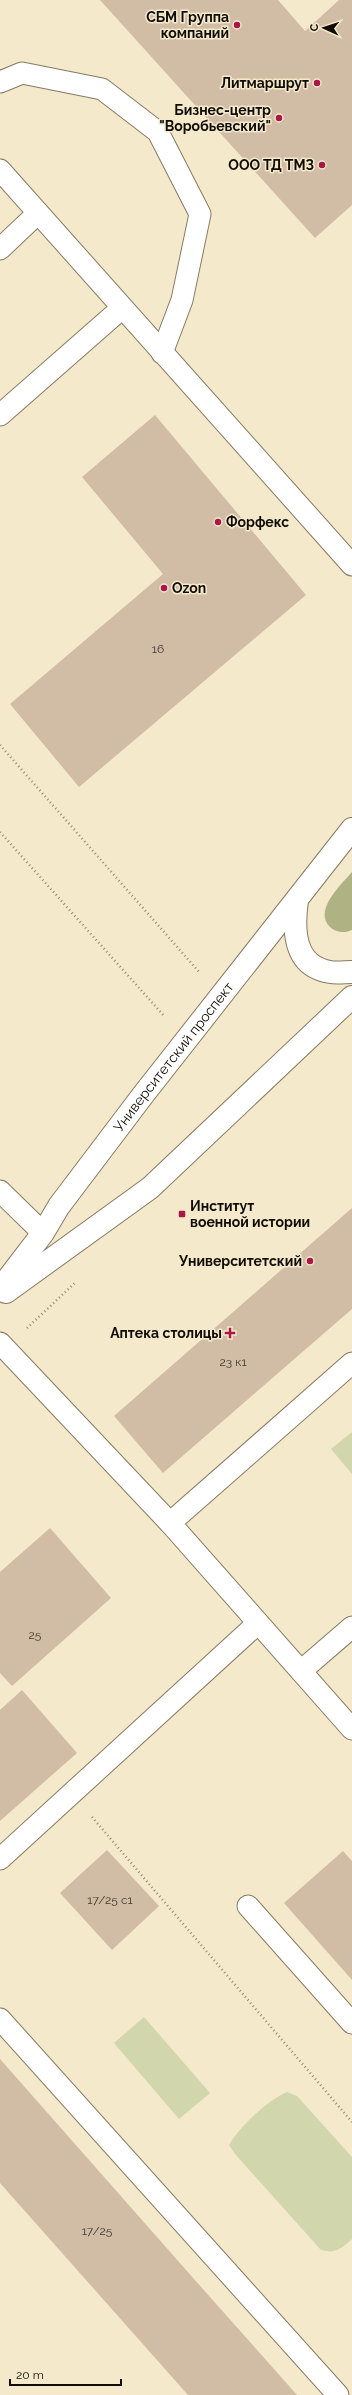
<svg xmlns="http://www.w3.org/2000/svg" width="352" height="2395" font-family="Raleway,sans-serif">
<rect width="100%" height="100%" fill="#f5e9cc"/>
<!-- green -->
<g fill="#d1d6ac">
<path d="M352,1432V1474L331,1449Z"/>
<path d="M144,2017L210,2093L179,2119L114,2043Z"/>
<path d="M287,2092L297,2096L352,2157V2239C341,2249 335,2254 321,2250L235,2154L229,2145C239,2127 268,2100 287,2092Z"/>
</g>
<!-- forest -->
<path fill="#afb384" d="M352,872V930C346,933 337,933 331,928C312,911 341,885 352,872Z"/>
<!-- building -->
<g fill="#d1bca5">
<path d="M100,0H278L305,31L339,0H352V205L315,238Z"/>
<path d="M155,415L306,595L79,787L10,704L163,574L82,477Z"/>
<path d="M352,1208V1309L163,1473L114,1416Z"/>
<path d="M50,1528L111,1598L12,1686L0,1673V1572Z"/>
<path d="M22,1690L77,1753L0,1821V1710Z"/>
<path d="M107,1850L159,1906L112,1950L60,1893Z"/>
<path d="M343,1851L352,1861V1980L284,1903Z"/>
<path d="M0,2059L194,2279L297,2395H188L0,2183Z"/>
</g>
<g fill="none" stroke-linecap="round" stroke-linejoin="round">
<!-- lane casing -->
<g stroke="#867a61" stroke-width="23">
<g id="lane">
<path d="M0,82L22,73L102,89L158,132L200,214L182,300L162,353"/>
<path d="M0,170L352,565"/>
<path d="M0,249L38,213"/>
<path d="M0,415L122,308"/>
<path d="M0,1191L43,1233"/>
<path d="M0,1343L170,1523L352,1729"/>
<path d="M170,1523L352,1363"/>
<path d="M301,1671L352,1627"/>
<path d="M0,1859L258,1623"/>
<path d="M248,1906L352,2023"/>
<path d="M0,2019L338,2395"/>
</g>
</g>
<!-- street casing -->
<g stroke="#867a61" stroke-width="24">
<path id="street" d="M297,900C293,929 293,966 330,972C337,973 345,972 352,972"/>
</g>
<!-- secondary casing -->
<g stroke="#867a61" stroke-width="24">
<g id="secondary">
<path id="s1" d="M0,1289L43,1233L59,1206L143,1095L352,829"/>
<path d="M6,1292L150,1188L352,997"/>
</g>
</g>
<!-- path -->
<g stroke="#918975" stroke-width="2.5" stroke-dasharray="1 3" stroke-linecap="butt">
<path d="M0,745L200,973"/>
<path d="M0,832L165,1017"/>
<path d="M27,1328L76,1282"/>
<path d="M92,1817L352,2122"/>
</g>
<!-- lane -->
<use href="#lane" stroke="#fff" stroke-width="21"/>
<!-- street -->
<use href="#street" stroke="#fff" stroke-width="22"/>
<!-- secondary -->
<use href="#secondary" stroke="#fff" stroke-width="22"/>
</g>
<!-- markers -->
<g fill="#aa1647" stroke="#f5e9cc" stroke-width="1.5">
<circle cx="237" cy="25" r="4"/>
<circle cx="317" cy="83" r="4"/>
<circle cx="279" cy="118" r="4"/>
<circle cx="322" cy="165" r="4"/>
<circle cx="218" cy="522" r="4"/>
<circle cx="164" cy="588" r="4"/>
<rect x="178" y="1210" width="8" height="8" rx="2"/>
<circle cx="310" cy="1261" r="4"/>
<path d="M228 1327h4v4h4v4h-4v4h-4v-4h-4v-4h4z"/>
</g>
<g text-anchor="middle" stroke-width="3" stroke-linejoin="round" paint-order="stroke">
<!-- number labels -->
<g font-size="12" fill="#40382c">
<text x="158" y="653">16</text>
<text x="233" y="1366">23 к1</text>
<text x="35" y="1639">25</text>
<text x="110" y="1904">17/25 с1</text>
<text x="97" y="2235">17/25</text>
</g>
<!-- poi labels -->
<g font-size="14" font-weight="bold" fill="#100c04" stroke="#f5e9cc" text-anchor="end">
<text x="229" y="22">СБМ Группа<tspan x="229" dy="16">компаний</tspan></text>
<text x="309" y="88">Литмаршрут</text>
<text x="271" y="115">Бизнес-центр<tspan x="271" dy="16">"Воробьевский"</tspan></text>
<text x="314" y="170">ООО ТД ТМЗ</text>
<text x="226" y="527" text-anchor="start">Форфекс</text>
<text x="172" y="593" text-anchor="start">Ozon</text>
<text x="190" y="1211" text-anchor="start">Институт<tspan x="190" dy="16">военной истории</tspan></text>
<text x="302" y="1266">Университетский</text>
<text x="222" y="1338">Аптека столицы</text>
</g>
<!-- street labels -->
<g font-size="14" fill="#100c04" stroke="#f5e9cc">
<text dy="5" stroke="none"><textPath href="#s1" startOffset="290">Университетский проспект</textPath></text>
</g>
</g>
<!-- north arrow -->
<g transform="translate(324 28) rotate(273)" stroke="#f5e9cc" stroke-width="3" paint-order="stroke">
<path d="M0-3L7 15L0 10L-7 15Z" fill="#100c04"/>
<text y="-6" font-size="11" font-weight="bold" text-anchor="middle" fill="#100c04">С</text>
</g>
<!-- scale -->
<path d="M10 2379v6h111v-6" fill="none" stroke="#100c04" stroke-width="2"/>
<text x="16" y="2379" font-size="12" fill="#100c04" stroke="#f5e9cc" stroke-width="3" paint-order="stroke">20 m</text>
</svg>
